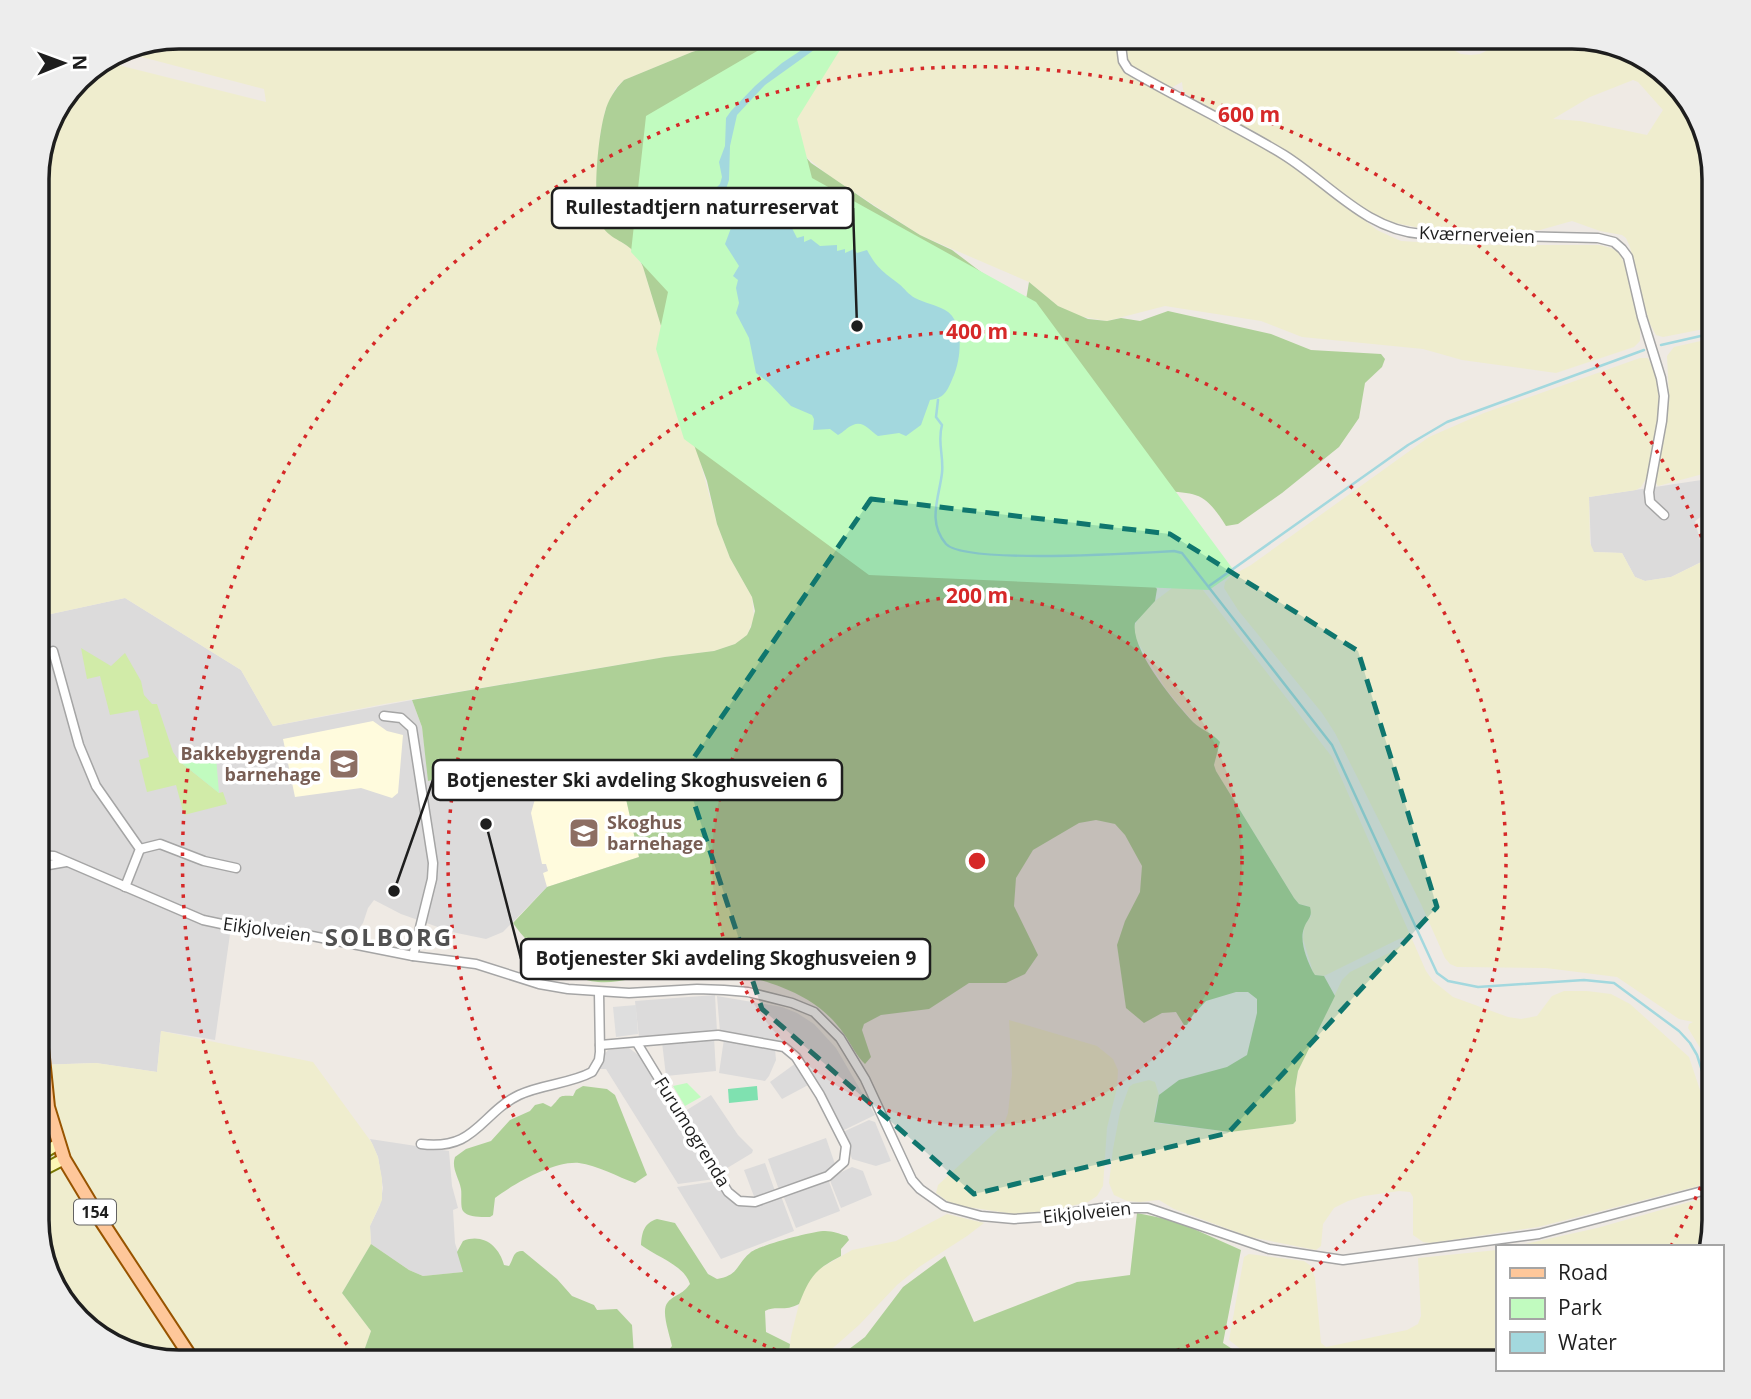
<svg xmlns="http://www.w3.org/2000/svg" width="1751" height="1399" font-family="'Open Sans',sans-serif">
<rect width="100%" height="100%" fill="#efeae4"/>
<!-- residential -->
<g fill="#dcdbdb">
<path d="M1708,479L1705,514L1695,521L1705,560L1671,577L1645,581L1635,577L1622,553L1593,552L1591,548L1589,497Z"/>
<path d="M125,598L241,670L273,726L412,700L422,727L429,781L514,765L530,792L605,787L639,857L547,887L503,932L486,939L452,932L401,914L374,900L368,908L363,923L358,930L346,938L298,927L270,926L232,920L215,1040L161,1031L157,1072L96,1063L37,1065V617Z"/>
<path d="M715,995L717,1032L639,1038L635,1001Z"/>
<path d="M717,996L782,1007L797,1013L814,1024L836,1048L875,1115L842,1131L796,1053L720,1032Z"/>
<path d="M714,1038L716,1071L666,1076L662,1042Z"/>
<path d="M724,1039L775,1049L776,1060L769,1076L765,1081L719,1073Z"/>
<path d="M629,1048L641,1057L715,1179L678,1184L606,1069H600L603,1056L608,1050Z"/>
<path d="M796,1063L810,1084L782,1099L770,1082Z"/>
<path d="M711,1095L738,1135L753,1150L752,1153L719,1173L682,1113Z"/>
<path d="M869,1120L875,1122L891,1161L876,1166L852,1159L843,1132Z"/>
<path d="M826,1138L836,1167L779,1190L768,1159Z"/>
<path d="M370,1139L449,1151L452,1186L458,1208L453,1210L455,1243L464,1272L423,1276L409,1270L371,1244L370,1226L380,1205L383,1188L378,1157Z"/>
<path d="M765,1163L775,1191L755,1199L744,1170Z"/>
<path d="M852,1167L863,1171L872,1195L841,1208L829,1178Z"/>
<path d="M828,1179L840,1211L796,1228L783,1195Z"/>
<path d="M717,1181L730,1200L745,1206L757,1205L781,1196L794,1231L721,1259L677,1187Z"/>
</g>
<!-- education -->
<g fill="#fffbdd">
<path d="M373,721L387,731L403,735L398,793L392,798L361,788L295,797L283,739Z"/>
<path d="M605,787L626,799L639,857L547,887L543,873L548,871L546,864H542L531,813L535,799L544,792Z"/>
</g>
<!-- farmland -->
<g fill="#efedce" fill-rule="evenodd">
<path d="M179,37H741L692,52L624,80L615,89L605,111L600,135L596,188L598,211L609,234L632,249L643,267L683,398L717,524L730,558L752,597L754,618L747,635L735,644L714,651L665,657L384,704L273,726L241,670L125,598L37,617V169L51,117L85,72L102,61L266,102L264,89L119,51L125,47Z"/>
<path d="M846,37H1446L1450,48L1461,54L1471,55L1480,54L1500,44L1519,42L1516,37H1560L1563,43L1582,39L1626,47L1665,72L1700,117L1714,179V327L1663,337L1656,335L1650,324L1642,298L1630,247L1626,238L1622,235L1600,231L1572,221L1540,230L1524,231L1430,230L1385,221L1370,213L1281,148L1186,94L1183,90L1182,82L1163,92L1273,153L1297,168L1377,230L1392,237L1401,241L1470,245H1599L1611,248L1618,252L1625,264L1640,324V341L1634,347L1556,373L1462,360L1423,349L1302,337L1261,321L1165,306L1107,321L1078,316L1058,306L1029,282L920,235L828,175L804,155L790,124ZM1633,80L1638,82L1663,110L1647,135L1580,121L1553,119L1590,97Z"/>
<path d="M1714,338V468L1699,475L1658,486L1654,480L1669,398L1667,356L1674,347Z"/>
<path d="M1640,358H1648L1650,362L1655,371L1659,397L1657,434L1647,477L1641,487L1636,490L1589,497L1590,543L1594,552L1622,553L1635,577L1645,581L1671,577L1714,556V1020L1707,1021H1714V1080L1708,1061L1688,1028L1689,1024L1693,1022L1679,1019L1617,977L1546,968L1457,967L1450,964L1445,958L1421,904L1335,733L1322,713L1238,610L1224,588L1225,582L1231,576L1251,565L1429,437L1484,413Z"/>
<path d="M1184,579L1196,581L1332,757L1426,971L1433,981L1453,997L1508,1017L1521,1019L1537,1016L1552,996L1564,991H1587L1611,994L1630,1004L1689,1057L1714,1132V1182L1538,1227L1431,1243L1423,1242L1413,1235V1197L1410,1192L1399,1191L1364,1196L1348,1201L1334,1208L1323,1224L1321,1246L1316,1250L1250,1237L1174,1209L1159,1200L1140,1202L1127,1201L1114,1195L1109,1183L1113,1149L1120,1112L1129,1087L1133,1084L1149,1080L1155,1082L1159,1095L1155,1110V1123L1230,1132L1293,1124L1296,1121L1295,1089L1298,1071L1342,980L1350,972L1391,952L1406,942V938H1401L1324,976L1315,975L1313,972L1303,939L1304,926L1311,916L1308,906L1299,904L1294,898L1216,771L1214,765L1220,741L1195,724L1166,689L1134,636V627L1139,617L1155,601Z"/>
<path d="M1009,1020L1097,1046L1113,1059L1118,1070L1117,1088L1107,1128L1103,1186L1097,1196L1088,1202L1049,1211L1014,1214L961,1206L950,1203L936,1193L938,1185L1004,1124L1008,1113L1012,1074Z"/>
<path d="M161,1031L313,1062L372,1143L378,1157L382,1179V1200L370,1226L371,1244L342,1293L371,1331L360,1362H179L133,1355L86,1327L51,1282L37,1229V1134L40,1128L37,1065L96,1063L157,1072Z"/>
<path d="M1714,1195V1220L1710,1247H1511L1597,1228Z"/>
<path d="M947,1214L984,1223L967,1236L919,1267L897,1285L859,1325L817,1362H788L791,1336L799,1304L805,1287L814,1272L852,1250L896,1241Z"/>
<path d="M1497,1250V1362H1264L1247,1354L1229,1340L1244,1257L1249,1254L1304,1261L1311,1266L1315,1278L1321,1343L1326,1347L1407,1330L1418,1324L1421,1316L1418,1258Z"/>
</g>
<!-- grass -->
<path fill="#d1eba8" d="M81,648L111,666L125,653L141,681L144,695L152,704H157L173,752L179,761L219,793L223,792L227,804L184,815L176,785L147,792L139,760L149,757L138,710L110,715L100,676L87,679Z"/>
<!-- forest -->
<g fill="#aed097">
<path d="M741,37H821L738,93L1157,589L1155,601L1135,623C1130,649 1175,703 1193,722C1201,730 1213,733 1220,742L1214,765L1216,771L1294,898L1299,904L1310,907C1313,918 1307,919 1304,928C1299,941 1307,960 1313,972L1315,975L1324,976L1335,996L1298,1071L1295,1089L1296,1121L1293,1124L1230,1132L1154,1122L1159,1095L1179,1080L1227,1067L1247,1055L1257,1013V999L1248,992H1236L1206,1001L1193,1015L1187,1025H1184L1176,1012L1162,1013L1144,1023L1126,1008L1117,945L1125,921L1140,892L1142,866L1125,835L1115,824L1096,820L1079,823L1033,850L1016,878L1014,906L1038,955L1025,974L1006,983H969L929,1009L881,1015L864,1024L862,1030L871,1057L865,1064C857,1057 851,1044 844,1034C828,1011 807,997 781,987C764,980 738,973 719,975C712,976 705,980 698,980C684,981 670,975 656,975C636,976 618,984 598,982C565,979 531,949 513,923L547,887L639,857L626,799L605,787L530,792L513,765L428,781L422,727L412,700L665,657L714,651L735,644L747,635L751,627L755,611L752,597L730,558L717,524L707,481L689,431L683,398L643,267C632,239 613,244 602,226C591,206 598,135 605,112C608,100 615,89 624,80L692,52Z"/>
<path d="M743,124L804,155L811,163L874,206L920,235L952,250L981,272L1026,300L1029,282L1058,306L1088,319L1107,321L1121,318L1140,321L1168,311L1271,334L1311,350L1381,354L1385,359L1382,367L1365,383L1359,418L1339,447L1282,493L1238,524L1226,526C1204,491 1197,493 1158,491L903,263Z"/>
<path d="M583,1086L607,1089L615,1095L647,1175L635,1183C618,1177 597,1165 579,1163C554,1161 515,1183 495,1198L493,1215L490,1217C483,1217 468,1218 463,1211C460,1207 462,1195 461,1189C459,1178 451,1168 455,1157L466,1149L491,1141L510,1120L530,1111L535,1105L543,1103L551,1107C562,1097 556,1095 573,1096L576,1090Z"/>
<path d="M1137,1213L1176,1221L1241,1250L1223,1343L1252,1362H832L865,1337L903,1287L945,1256L974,1322L1077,1282L1130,1275Z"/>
<path d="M657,1219L675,1223L708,1274L717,1279C740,1275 736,1264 750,1253C759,1245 813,1231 825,1231C833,1231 840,1234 847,1236L849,1240L841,1249V1256C814,1270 810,1277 799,1304C785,1312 775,1305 765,1311L766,1332L790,1344L788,1362H360L371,1331L342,1293L371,1244L409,1270L423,1276L463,1272L457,1252L463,1241C483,1233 499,1246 504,1265L509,1266C514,1259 512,1251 523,1251L557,1279L572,1296L594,1305L597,1310L617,1309L632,1325L634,1355L666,1354L672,1346C670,1335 660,1310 668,1302C675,1294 681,1296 690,1284C684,1265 657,1257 641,1245C642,1232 644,1223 657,1219Z"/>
</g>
<!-- park -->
<g fill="#c1fbbf">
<path d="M781,37H848L797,119L812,178L1036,302L1235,572L1209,590L869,575L684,439L656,349L668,292L631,252L646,116Z"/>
<path d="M216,757L219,793L179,761Z"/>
<path d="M687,1083L701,1097L685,1106L673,1086Z"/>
</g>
<!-- pitch -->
<path fill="#7fe1b0" d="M757,1086L758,1100L729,1103L728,1089Z"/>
<!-- parking -->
<path fill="#dedede" d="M636,1005L638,1034L616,1037L613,1007Z"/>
<!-- water -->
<path fill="#a3d8de" d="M821,37H832L765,85L737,115L730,146L729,180L724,195L730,201L733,212C747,221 758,222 773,213L776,218L786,219L787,221L783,226H791L797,238L804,236V242L811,239L820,246L837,245V251L845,249V253L854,249L857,253L867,250C877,268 882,271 899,284C905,289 908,294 915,298C925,303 936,305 945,310C965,321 961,358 954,375C948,389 946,398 930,400L921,425L906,436L899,433L878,436C870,431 863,420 853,425C847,427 844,432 838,435L830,429L813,430L814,419L812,415L791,406L768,382L756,373L749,338L736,313L739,303L736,288L738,280L733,276L739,266L725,244L731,228L724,212L715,209L713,204L718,192V190L713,191L720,184L722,177L719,162L725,146L726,118L731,111L755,86L782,63Z"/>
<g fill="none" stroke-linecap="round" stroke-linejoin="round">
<!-- stream -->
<g stroke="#a3d8de" stroke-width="2.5">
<path d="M1661,345L1714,333"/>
<path d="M938,400L936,417L942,425C937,442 944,456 942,473C939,498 927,522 946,544C964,564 1140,553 1174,551L1182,553L1332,745L1437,973L1448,981L1478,987L1584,980L1614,983L1679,1031L1690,1043L1697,1055L1714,1108"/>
<path d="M1209,586L1408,445L1447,422L1644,350"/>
</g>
<!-- street casing -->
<g stroke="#a5a5a5" stroke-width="11">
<g id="street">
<path d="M1120,37L1123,61L1128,69C1179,99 1233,124 1284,155C1330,184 1366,230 1422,234L1598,238L1614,242L1622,249L1628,257L1642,317L1661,378L1664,396L1662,421L1649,492L1650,502L1664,515"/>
<path d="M53,651L79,745L96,786L140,849L125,887"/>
<path d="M384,716L401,718L412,728L433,863L432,879L413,956"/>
<path d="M140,849L160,844L204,861L236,868"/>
<path d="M37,855L54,856L203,920L236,927L302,934L413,956L476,964L539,984L568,989L629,993L697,989L724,990L748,992L792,1003L814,1012L840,1038L865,1079L912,1180L920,1189L944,1206L981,1216L1014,1219L1042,1217L1102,1208H1148L1269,1249L1343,1260L1539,1234L1714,1188"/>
<path d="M37,867L66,862"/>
<path d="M600,1045L718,1035L784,1047L796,1057L820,1095L846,1146L844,1162L828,1176L755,1202L739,1201L728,1192L637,1043"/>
<path d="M421,1144C476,1151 480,1114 519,1095C542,1084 570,1084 592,1072L599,1060L600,1052L599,992"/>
</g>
</g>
<!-- secondary casing -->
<g stroke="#787702" stroke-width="14">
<g id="secondary">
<path d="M37,1157L58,1144"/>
<path d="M37,1173L64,1159"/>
</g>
</g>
<!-- primary casing -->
<g stroke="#985400" stroke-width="16">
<path id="primary" d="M37,999L48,1107L64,1159L100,1219L194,1362"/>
</g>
<!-- street -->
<use href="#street" stroke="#fff" stroke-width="8"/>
<!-- secondary -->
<use href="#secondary" stroke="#fbf7b6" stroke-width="10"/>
<!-- primary -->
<use href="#primary" stroke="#fec79a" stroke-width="12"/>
</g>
<!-- marked area -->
<path fill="#0f766e" fill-opacity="0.2" stroke="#0f766e" stroke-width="5" stroke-dasharray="14 9" stroke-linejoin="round" d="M871,499L1170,534L1358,651L1437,907L1228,1133L974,1194L762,1009L684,772Z"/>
<!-- distance rings -->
<circle cx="977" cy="861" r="265" fill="#d62828" fill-opacity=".12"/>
<g fill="none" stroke="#d62828" stroke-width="3.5" stroke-dasharray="3.5 7">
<circle cx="977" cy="861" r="265"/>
<path d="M805 1361A529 529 0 1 1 1149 1361"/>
<path d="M1713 1158A794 794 0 0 1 1671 1246M360 1361A794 794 0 1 1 1713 564"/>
</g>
<!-- icons -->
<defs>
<g id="school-square" transform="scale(1.575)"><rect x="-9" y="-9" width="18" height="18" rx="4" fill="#8d6e63" stroke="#fff"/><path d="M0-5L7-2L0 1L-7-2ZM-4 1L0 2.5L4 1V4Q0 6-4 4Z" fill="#fff"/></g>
</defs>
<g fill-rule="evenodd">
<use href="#school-square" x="344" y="764"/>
<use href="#school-square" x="584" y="833"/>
</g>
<g text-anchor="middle" stroke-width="7" stroke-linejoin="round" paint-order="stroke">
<!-- shield labels -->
<rect fill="#fff" stroke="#626262" stroke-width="2" x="74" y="1199.5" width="42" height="25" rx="5"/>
<g font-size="16" font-weight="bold" fill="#1e1e1e">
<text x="95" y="1218">154</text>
</g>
<!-- street labels -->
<g font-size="18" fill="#1e1e1e" stroke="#fff">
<text transform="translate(1477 235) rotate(2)" y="6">Kværnerveien</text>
<text transform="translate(267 930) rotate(8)" y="6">Eikjolveien</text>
<text transform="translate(692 1132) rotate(58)" y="6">Furumogrenda</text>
<text transform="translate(1087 1213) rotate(-6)" y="6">Eikjolveien</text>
</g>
<!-- education labels -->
<g font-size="18" font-weight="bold" fill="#785e54" stroke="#fff" text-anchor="end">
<text x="321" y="760">Bakkebygrenda<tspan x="321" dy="21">barnehage</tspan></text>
<text x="607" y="829" text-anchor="start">Skoghus<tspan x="607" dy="21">barnehage</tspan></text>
</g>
<!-- district labels -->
<g font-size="24" font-weight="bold" letter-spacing="2" fill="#515151" stroke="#fff">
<text x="389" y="946">SOLBORG</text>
</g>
</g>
<!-- crop -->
<path d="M0 0H1751V1399H0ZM179 49H1572A130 130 0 0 1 1702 179V1220A130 130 0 0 1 1572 1350H179A130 130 0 0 1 49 1220V179A130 130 0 0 1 179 49Z" fill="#ededed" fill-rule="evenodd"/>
<path fill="none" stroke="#1e1e1e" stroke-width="3.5" d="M179 49H1572A130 130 0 0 1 1702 179V1220A130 130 0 0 1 1572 1350H179A130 130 0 0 1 49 1220V179A130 130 0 0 1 179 49Z"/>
<circle cx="977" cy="861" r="10" fill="#d62828" stroke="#fff" stroke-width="3.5"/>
<g font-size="21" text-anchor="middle" font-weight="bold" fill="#d62828" stroke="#fff" stroke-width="7" stroke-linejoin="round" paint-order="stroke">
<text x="1249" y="122">600 m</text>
<text x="977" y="339">400 m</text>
<text x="977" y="603">200 m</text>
</g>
<!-- callouts -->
<path fill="none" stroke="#1e1e1e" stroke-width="2.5" d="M857 326L853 208M394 891L433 780M486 824L521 959"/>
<g fill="#1e1e1e" stroke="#fff" stroke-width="2.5">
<circle cx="857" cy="326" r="7"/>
<circle cx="394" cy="891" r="7"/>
<circle cx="486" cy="824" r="7"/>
</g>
<g fill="#fff" stroke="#1e1e1e" stroke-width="2.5">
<rect x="552" y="188" width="301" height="40" rx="7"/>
<rect x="433" y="760" width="409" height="40" rx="7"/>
<rect x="521" y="939" width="409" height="40" rx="7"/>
</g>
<g font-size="19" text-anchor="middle" font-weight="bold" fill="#1e1e1e">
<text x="702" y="214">Rullestadtjern naturreservat</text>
<text x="637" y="787">Botjenester Ski avdeling Skoghusveien 6</text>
<text x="726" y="965">Botjenester Ski avdeling Skoghusveien 9</text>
</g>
<!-- legend -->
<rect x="1496" y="1245" width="228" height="126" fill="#ffffff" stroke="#a5a5a5" stroke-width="2"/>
<rect x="1510" y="1268" width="35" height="10" fill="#fec79a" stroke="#a5a5a5" stroke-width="2"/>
<text x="1558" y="1280" font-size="21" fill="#1e1e1e">Road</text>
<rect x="1510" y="1298" width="35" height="21" fill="#c1fbbf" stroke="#a5a5a5" stroke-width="2"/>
<text x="1558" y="1315" font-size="21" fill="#1e1e1e">Park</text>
<rect x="1510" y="1332" width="35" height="21" fill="#a3d8de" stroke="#a5a5a5" stroke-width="2"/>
<text x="1558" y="1350" font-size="21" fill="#1e1e1e">Water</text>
<!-- north arrow -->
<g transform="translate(63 63) rotate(89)" stroke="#ffffff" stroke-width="5" paint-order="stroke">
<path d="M0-5L12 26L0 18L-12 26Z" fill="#1e1e1e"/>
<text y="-10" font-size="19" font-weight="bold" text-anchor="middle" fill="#1e1e1e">N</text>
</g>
</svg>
